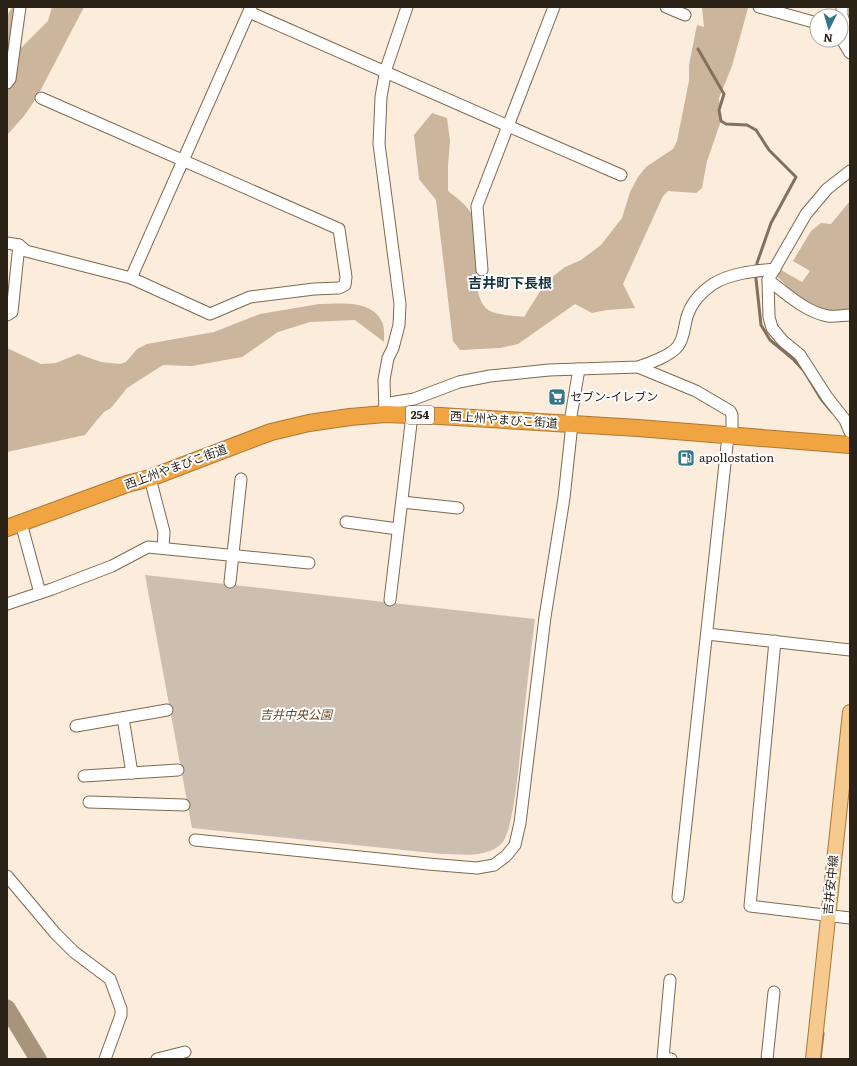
<svg xmlns="http://www.w3.org/2000/svg" width="857" height="1066" font-family="Literata,'Noto Sans JP',serif">
<rect width="100%" height="100%" fill="#fbecdb"/>
<!-- green -->
<path fill="#cdbfaf" d="M145,575L535,619C530,657 526,695 522,733C520,754 514,830 502,843C487,859 461,854 442,854L192,828Z"/>
<!-- forest -->
<g fill="#cbb59c">
<path d="M12,7H16L11,43L22,47L48,21L52,7H84L37,97L24,116L7,135V16Z"/>
<path d="M702,7L748,8L732,66L719,98L721,121L707,161L702,188L696,193L668,191L663,196L623,284L635,308L607,310L592,313L575,304L518,344L500,348L460,350L453,341L436,200L419,179L414,135L432,113L447,118L450,141L448,165V191C457,198 467,205 472,215C485,237 465,297 490,311C497,315 515,316 524,317L546,282L565,267L581,260L601,245L622,218L630,192L638,177L646,167L673,149L677,141L689,81V65L697,25L704,27Z"/>
<path d="M850,201V310C844,311 837,312 831,312C808,311 790,289 775,274L781,270L802,282L810,271L793,261L811,231L821,223L831,224Z"/>
<path d="M319,304C338,304 370,299 381,320C385,326 384,335 384,342L355,320L310,322L278,332L242,357L192,366L163,365L127,388L111,408L104,412L97,420L85,435L7,452V348L41,364L56,363L78,354L101,362L120,364L126,362L137,349L147,344L214,332L260,314Z"/>
</g>
<g fill="none" stroke-linecap="round" stroke-linejoin="round">
<!-- stream -->
<g stroke="#83715d" stroke-width="3">
<path d="M698,49L724,94L719,110L721,121L726,124L747,125L756,130L769,150L796,177L771,223L757,263L756,279L761,325L770,340L793,359L804,371L821,399L832,412"/>
<path d="M820,1059L823,1033"/>
</g>
<!-- river -->
<path stroke="#a8937b" stroke-width="17" d="M7,1008L38,1059"/>
<!-- minor casing -->
<g stroke="#7f6950" stroke-width="13">
<g id="minor">
<path d="M666,7L685,15"/>
<path d="M759,7L817,23"/>
<path d="M842,7V16L850,38"/>
<path d="M249,12L508,126L621,175"/>
<path d="M841,38L850,53"/>
<path d="M7,83L10,79L20,7"/>
<path d="M850,171L827,189L806,214L768,280L769,317L772,328L783,341L800,355L827,397L845,420L850,432"/>
<path d="M7,243L19,245L26,251L131,278L210,314L250,297L314,289L339,288L345,285L346,277L339,229L41,98"/>
<path d="M482,270L477,206L554,7"/>
<path d="M131,278L251,7"/>
<path d="M768,280C786,293 805,312 828,316C835,317 843,315 850,315"/>
<path d="M7,315L12,312L19,245"/>
<path d="M638,367L696,391L730,411L732,415V436"/>
<path d="M390,403L414,399L459,382L490,376L549,370L638,367C648,364 672,355 678,346C685,337 684,324 688,314C692,302 703,291 713,284C731,273 754,271 775,269"/>
<path d="M385,414L384,380L388,358L393,348L399,325L400,304L379,144L381,97L386,69L407,7"/>
<path d="M150,478L164,532L163,548"/>
<path d="M402,502L458,508"/>
<path d="M346,522L398,529"/>
<path d="M21,523L40,593"/>
<path d="M230,582L241,479"/>
<path d="M390,600L412,415"/>
<path d="M7,604L52,589L112,566L148,547L309,563"/>
<path d="M707,634L850,650"/>
<path d="M775,641L750,906L850,918"/>
<path d="M123,718L132,773"/>
<path d="M76,726L167,710"/>
<path d="M84,776L178,770"/>
<path d="M89,802L184,805"/>
<path d="M195,840L428,864L477,868L494,865L506,856L515,845L520,823L545,617L564,498L572,424L571,416L579,369"/>
<path d="M7,876L55,933L74,952L110,979L121,1009V1015L105,1059"/>
<path d="M678,897L728,436"/>
<path d="M670,980L663,1058L671,1059"/>
<path d="M157,1059L185,1052"/>
<path d="M767,1059L774,992"/>
</g>
</g>
<!-- major casing -->
<g stroke="#ab7833" stroke-width="16">
<path id="major" d="M813,1059L850,712"/>
</g>
<!-- highway casing -->
<g stroke="#ab7833" stroke-width="18">
<path id="highway" d="M7,528L127,484L150,478L271,432L309,423L350,417L385,414L440,416L638,428L850,445"/>
</g>
<!-- minor -->
<use href="#minor" stroke="#fff" stroke-width="11"/>
<!-- major -->
<use href="#major" stroke="#f6c98e" stroke-width="14"/>
<!-- highway -->
<use href="#highway" stroke="#f0a542" stroke-width="16"/>
</g>
<!-- icons -->
<defs>
<g id="supermarket-square" transform="scale(0.9)"><rect x="-9" y="-9" width="18" height="18" rx="4" fill="#347588" stroke="#fff"/><path d="M-6-5.5h2.5l.6 2H6L4.5 2H-2.5L-4.4-4H-6ZM-1.5 3.2a1.3 1.3 0 1 0 .1 0ZM3 3.2a1.3 1.3 0 1 0 .1 0Z" fill="#fff"/></g>
<g id="fuel-square" transform="scale(0.9)"><rect x="-9" y="-9" width="18" height="18" rx="4" fill="#347588" stroke="#fff"/><path d="M-5.5-6h7V0h2V4h1.3V-2.5L3-4.5l.8-.8L6-3V5H2.5V1h-1V6h-7ZM-4.2-4.7v3.2H.2V-4.7Z" fill="#fff"/></g>
</defs>
<g fill-rule="evenodd">
<use href="#supermarket-square" x="557" y="397"/>
<use href="#fuel-square" x="686" y="458"/>
</g>
<g text-anchor="middle" stroke-width="4" stroke-linejoin="round" paint-order="stroke">
<!-- shield labels -->
<rect fill="#fff" stroke="#6b655d" stroke-width="1" x="406" y="406" width="28" height="18" rx="3"/>
<g font-size="11" font-weight="bold" fill="#2c2318">
<text x="420" y="419">254</text>
</g>
<!-- poi labels -->
<g font-size="12" fill="#2c2318" stroke="#fff" text-anchor="start">
<text x="570" y="401">セブン-イレブン</text>
<text x="699" y="462">apollostation</text>
</g>
<!-- street labels -->
<g font-size="12" fill="#2c2318" stroke="#fff">
<text transform="translate(504 420) rotate(4)" y="4">西上州やまびこ街道</text>
<text transform="translate(176 467) rotate(-20)" y="4">西上州やまびこ街道</text>
<text transform="translate(831 885) rotate(-84)" y="4">吉井安中線</text>
</g>
<!-- park labels -->
<g font-size="12" font-style="italic" fill="#68471d" stroke="#fff">
<text x="296" y="719">吉井中央公園</text>
</g>
<!-- quarter labels -->
<g font-size="14" font-weight="bold" fill="#16353e" stroke="#fff">
<text x="510" y="288">吉井町下長根</text>
</g>
</g>
<!-- border -->
<rect width="857" height="1066" fill="none" stroke="#2c2318" stroke-width="16"/>
<!-- north arrow -->
<g transform="translate(829 28) rotate(185)"><circle r="19" fill="#ffffff" stroke="#aba7a3"/>
<path d="M0-3L7 15L0 10L-7 15Z" fill="#347588"/>
<text y="-6" font-size="11" font-weight="bold" text-anchor="middle" fill="#2c2318">N</text>
</g>
</svg>
